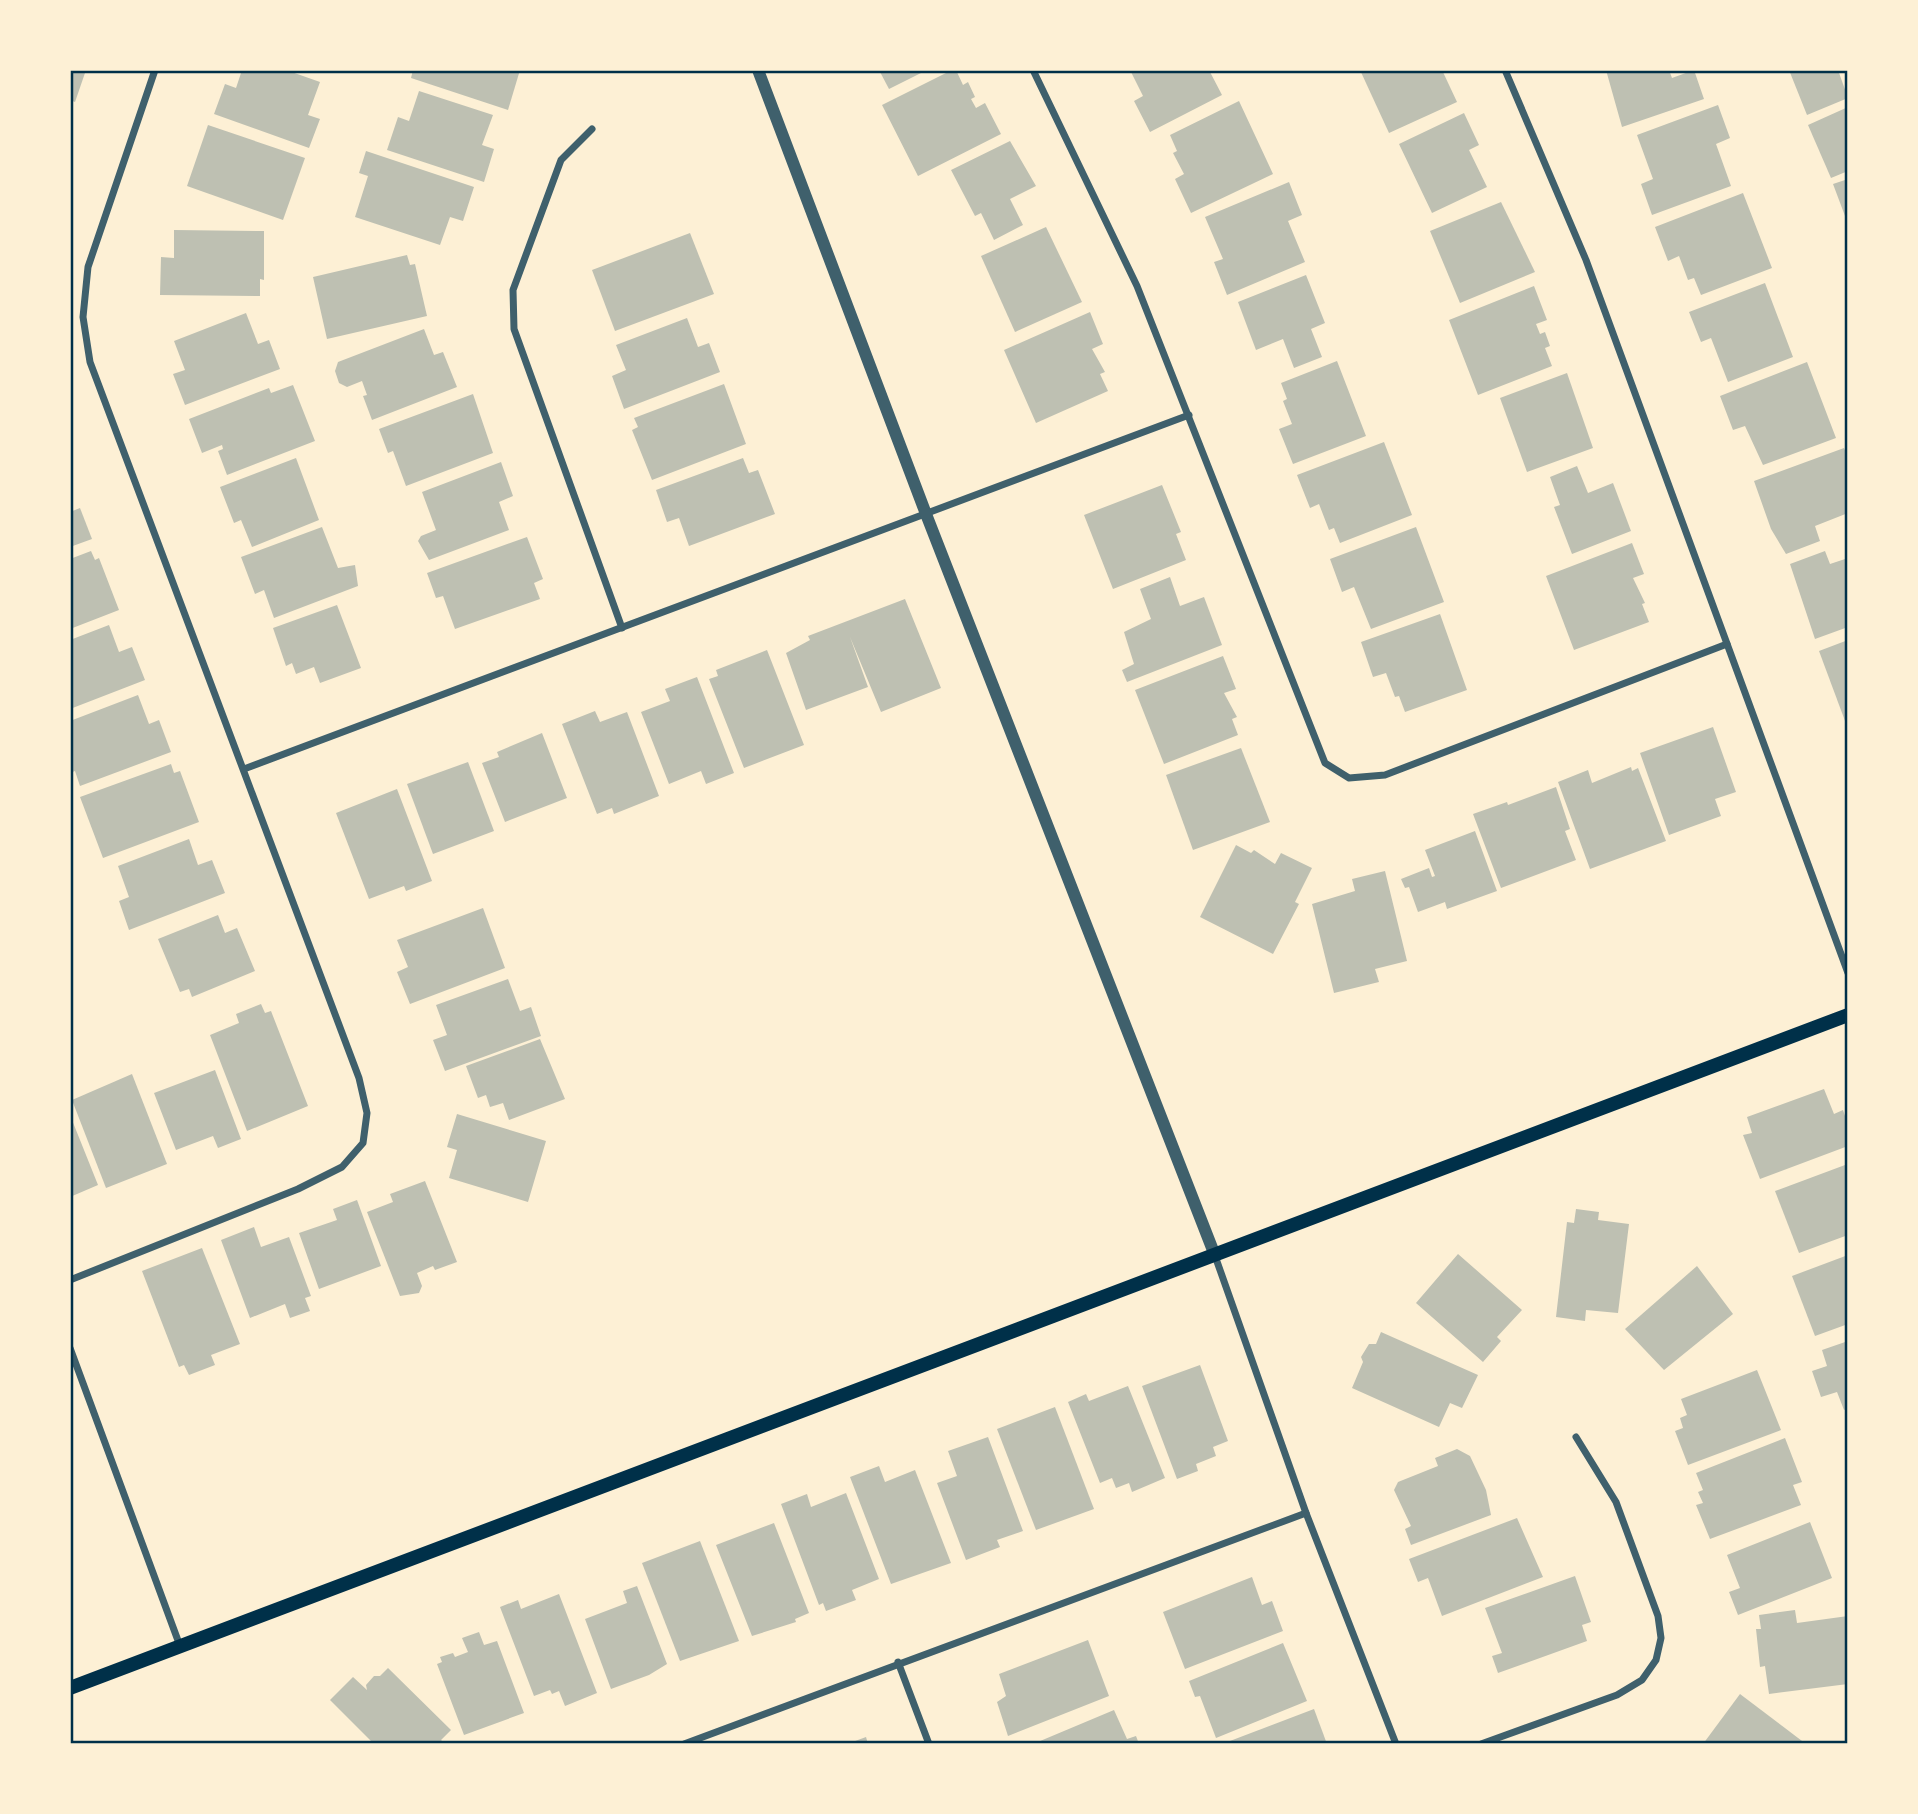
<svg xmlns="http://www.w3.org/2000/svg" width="1918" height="1814" font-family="'Exo 2',sans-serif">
<rect width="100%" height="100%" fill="#fdf0d5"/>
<!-- building -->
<g fill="#bec0b2">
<path d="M70,70H86L75,102L70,100Z"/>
<path d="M242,70H286L320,82L308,115L320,119L309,148L214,114L225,84L236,88Z"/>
<path d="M413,70H520L508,110L411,78Z"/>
<path d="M879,70H927L889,89Z"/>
<path d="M952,70H956L963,85L968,82L975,97L971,99L976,108L985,103L1001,134L918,176L882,105Z"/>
<path d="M1130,70H1209L1222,95L1150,132L1134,101L1143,96Z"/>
<path d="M1360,70H1442L1457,102L1389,133Z"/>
<path d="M1606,70H1669L1672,78L1694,70L1704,99L1622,127Z"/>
<path d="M1789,70H1838L1848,98L1807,115Z"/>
<path d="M419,91L493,115L482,145L494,149L484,182L387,150L398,117L409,121Z"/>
<path d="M1239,101L1273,174L1191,213L1175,179L1184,174L1173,153L1177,151L1170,135Z"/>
<path d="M1718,105L1730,138L1716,144L1731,186L1652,215L1641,184L1653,179L1637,135Z"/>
<path d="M1848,107V171L1831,178L1808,125Z"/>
<path d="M1464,113L1479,145L1469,150L1487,187L1432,213L1399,144Z"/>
<path d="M208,125L305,158L283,220L187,186Z"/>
<path d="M1010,141L1036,186L1010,199L1023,225L994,240L981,213L975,216L951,170Z"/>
<path d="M366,151L474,187L463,221L450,217L440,245L355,217L368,176L359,173Z"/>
<path d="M1848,179V224L1833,184Z"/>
<path d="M1289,182L1302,215L1288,221L1305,262L1227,295L1214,262L1223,259L1205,217Z"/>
<path d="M1743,193L1772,268L1701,295L1694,278L1688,280L1679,256L1668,261L1655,227Z"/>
<path d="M1501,202L1535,272L1460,303L1430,231Z"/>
<path d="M1046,227L1082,302L1015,332L981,256Z"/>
<path d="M174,230L264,231V280L260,279V296L160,295L161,257L174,258Z"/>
<path d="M690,233L714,294L615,331L592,270Z"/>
<path d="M407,255L410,265L415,264L427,316L327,339L313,277Z"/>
<path d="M1306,275L1325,323L1311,329L1322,357L1294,368L1283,339L1256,350L1238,302Z"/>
<path d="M1765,283L1793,357L1728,382L1711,338L1701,342L1689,312Z"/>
<path d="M1534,286L1547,320L1536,324L1540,334L1545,332L1550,346L1545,348L1552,366L1478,395L1449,320Z"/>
<path d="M1090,312L1103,344L1092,349L1105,372L1100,374L1108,391L1036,423L1004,350Z"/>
<path d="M246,313L258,344L269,340L280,369L185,405L173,374L185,370L174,341Z"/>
<path d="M687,318L698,347L709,343L720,372L624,409L612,376L626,370L616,345Z"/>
<path d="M424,329L434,355L443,352L457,387L372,420L363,396L367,395L362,381L347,387L339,383L335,371L338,362Z"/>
<path d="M1337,361L1366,436L1293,464L1279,429L1292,424L1283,401L1287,399L1281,383Z"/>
<path d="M1807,362L1836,438L1763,465L1745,426L1733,430L1720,396Z"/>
<path d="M1567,373L1593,448L1527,472L1500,398Z"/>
<path d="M724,384L746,444L652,480L632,430L638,427L634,418Z"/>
<path d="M293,385L315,441L227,475L218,451L223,449L222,445L202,453L189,419L269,388L271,393Z"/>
<path d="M473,394L493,453L406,486L393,451L388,453L379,429Z"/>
<path d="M1384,442L1412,515L1340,543L1334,528L1329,530L1319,504L1310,508L1297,475Z"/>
<path d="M1844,448L1848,458V513L1815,526L1820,541L1786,554L1771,529L1754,481Z"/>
<path d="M296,458L319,520L252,547L241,520L234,523L220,487Z"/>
<path d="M743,458L749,473L758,470L775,514L689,546L679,518L667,522L656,490Z"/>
<path d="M501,462L513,496L499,502L509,530L429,560L418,541L421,536L436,530L422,492Z"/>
<path d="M1577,466L1588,493L1613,483L1631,531L1572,554L1554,507L1560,505L1550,477Z"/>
<path d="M1162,485L1181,532L1176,534L1186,560L1113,589L1084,515Z"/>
<path d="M80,508L92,539L70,547V512Z"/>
<path d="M322,527L338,568L355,565L358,586L274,618L264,590L255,594L241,557Z"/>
<path d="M1416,527L1444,602L1371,629L1354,587L1342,592L1330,559Z"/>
<path d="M527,537L543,579L534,583L540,599L455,629L443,596L436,598L427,573Z"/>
<path d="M1632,543L1644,574L1633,578L1645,603L1642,604L1649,622L1574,650L1546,576Z"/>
<path d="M91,551L95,560L99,558L119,610L70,629V559Z"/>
<path d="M1825,551L1830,564L1848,558V627L1815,639L1790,564Z"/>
<path d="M1170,577L1180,606L1204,597L1222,645L1127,682L1122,670L1134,664L1124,632L1151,619L1140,589Z"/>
<path d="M905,599L941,688L881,712L850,637L868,687L806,710L786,653L810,640L808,636Z"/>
<path d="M337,605L361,668L320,683L314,667L296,674L292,663L286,666L273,628Z"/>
<path d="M1440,614L1467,690L1405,712L1399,696L1395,697L1386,673L1373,677L1361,642Z"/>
<path d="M109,625L119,652L132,647L145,680L70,709V640Z"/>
<path d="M1848,640V729L1819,651Z"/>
<path d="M767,650L804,745L744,768L709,679L718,676L716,670Z"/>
<path d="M1223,656L1236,689L1224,693L1237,717L1232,719L1238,735L1164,764L1135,690Z"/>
<path d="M697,677L734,773L706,784L701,771L669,784L641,712L670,701L665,689Z"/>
<path d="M138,695L149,724L159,720L171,752L80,786L75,771L70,773V721Z"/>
<path d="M595,711L600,722L627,712L659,796L614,814L612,808L597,814L562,724Z"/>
<path d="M1713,727L1736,792L1715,799L1721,816L1669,835L1640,753Z"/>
<path d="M542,733L567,798L505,822L482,763L499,757L497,752Z"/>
<path d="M1241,748L1270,822L1193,850L1166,775Z"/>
<path d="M468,762L494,831L433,854L407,784Z"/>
<path d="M171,764L174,773L180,771L199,822L103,858L80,797Z"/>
<path d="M1631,767L1632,771L1638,768L1666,841L1590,869L1558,782L1588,770L1592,783Z"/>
<path d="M1556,787L1570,829L1565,831L1576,860L1501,888L1473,814L1507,802L1508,805Z"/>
<path d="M397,789L432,881L406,891L404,886L369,899L336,813Z"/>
<path d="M1475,831L1497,891L1447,909L1445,902L1418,912L1409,887L1405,888L1401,879L1429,868L1432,877L1435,876L1425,850Z"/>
<path d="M189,839L198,865L212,860L225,893L129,930L119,901L129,897L118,866Z"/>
<path d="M1236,845L1251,853L1254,850L1275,864L1281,853L1312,868L1295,902L1299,904L1273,954L1200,917Z"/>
<path d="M1385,871L1407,961L1375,969L1379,982L1334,993L1312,904L1355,891L1352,879Z"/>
<path d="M483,908L505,968L410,1004L397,972L408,967L397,940Z"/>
<path d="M218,915L225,933L237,928L255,971L192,997L189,989L180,992L158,939Z"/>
<path d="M508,979L520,1011L531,1007L541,1036L445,1071L433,1040L447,1035L436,1005Z"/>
<path d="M261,1004L265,1013L271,1011L308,1106L247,1131L210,1035L239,1023L236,1014Z"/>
<path d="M540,1039L565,1099L509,1120L503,1103L490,1107L486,1095L478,1098L466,1066Z"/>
<path d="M215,1070L241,1139L218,1148L213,1136L176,1150L154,1093Z"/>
<path d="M132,1074L167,1164L106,1188L72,1100Z"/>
<path d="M1824,1089L1834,1114L1843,1110L1848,1125V1146L1760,1179L1743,1135L1752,1133L1747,1117Z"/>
<path d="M457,1114L546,1141L528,1202L449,1178L457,1150L447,1147Z"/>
<path d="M70,1115L98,1185L70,1197Z"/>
<path d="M1845,1165L1848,1174V1235L1799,1253L1775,1191Z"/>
<path d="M425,1181L457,1262L435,1270L433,1266L417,1273L422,1286L419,1293L400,1296L367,1212L393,1202L390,1194Z"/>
<path d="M357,1200L381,1266L319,1289L299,1233L337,1220L333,1209Z"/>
<path d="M1576,1209L1599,1212L1598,1220L1629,1224L1618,1313L1586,1310L1585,1321L1556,1317L1567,1222L1574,1223Z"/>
<path d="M254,1227L261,1247L289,1237L311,1296L305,1298L310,1311L290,1318L285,1304L250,1318L221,1240Z"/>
<path d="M202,1248L240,1344L211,1355L215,1365L189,1375L184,1365L179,1367L142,1271Z"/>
<path d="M1458,1254L1522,1310L1497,1337L1501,1341L1483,1362L1416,1303Z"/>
<path d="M1848,1255V1324L1815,1336L1792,1276Z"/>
<path d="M1697,1266L1733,1314L1664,1370L1625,1329Z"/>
<path d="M1381,1332L1478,1375L1462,1408L1450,1403L1439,1427L1352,1388L1363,1362L1361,1357L1369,1344H1376Z"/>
<path d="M1848,1341V1408L1844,1410L1837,1392L1821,1397L1812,1371L1827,1366L1822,1350Z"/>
<path d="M1200,1365L1228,1441L1213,1447L1216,1456L1196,1464L1198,1471L1177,1479L1142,1386Z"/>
<path d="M1757,1370L1781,1430L1688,1465L1675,1431L1683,1428L1680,1418L1687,1415L1681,1399Z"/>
<path d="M1128,1386L1165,1478L1132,1492L1129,1483L1116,1488L1112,1478L1100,1483L1068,1402L1086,1394L1089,1401Z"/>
<path d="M1055,1407L1094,1509L1036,1530L997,1429Z"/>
<path d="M988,1437L1023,1531L997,1540L1000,1547L966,1560L937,1483L957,1476L948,1451Z"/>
<path d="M1785,1438L1802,1482L1793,1485L1801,1505L1710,1539L1696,1505L1703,1503L1698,1492L1703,1490L1696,1473Z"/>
<path d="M1457,1449L1470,1456L1486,1490L1491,1515L1411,1545L1405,1529L1411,1526L1394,1490L1398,1482L1438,1466L1435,1458Z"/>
<path d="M879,1466L885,1482L915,1470L951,1563L891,1584L850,1477Z"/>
<path d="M846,1493L879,1579L852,1590L856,1600L826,1611L823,1603L819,1605L781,1504L807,1494L811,1507Z"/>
<path d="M1517,1518L1543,1577L1442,1616L1428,1578L1418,1582L1409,1559Z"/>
<path d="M1810,1522L1832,1578L1738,1615L1729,1592L1740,1588L1727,1555Z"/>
<path d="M774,1523L809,1613L795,1619L796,1622L752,1636L716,1545Z"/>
<path d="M700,1541L739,1641L680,1661L642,1563Z"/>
<path d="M1575,1576L1591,1622L1582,1625L1587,1641L1498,1673L1492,1656L1502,1653L1485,1608Z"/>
<path d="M1252,1577L1262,1605L1272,1601L1283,1631L1185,1669L1163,1612Z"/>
<path d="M637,1586L667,1664L649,1675L611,1689L585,1619L627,1603L623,1591Z"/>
<path d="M559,1594L597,1693L565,1706L559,1691L552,1694L550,1690L534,1696L500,1607L518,1600L521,1609Z"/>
<path d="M1795,1610L1797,1623L1848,1616V1684L1769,1694L1765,1666L1760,1667L1756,1629H1761L1759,1615Z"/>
<path d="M479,1632L484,1645L497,1641L524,1713L464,1735L437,1664L442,1662L440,1657L453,1653L455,1657L468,1652L462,1638Z"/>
<path d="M1088,1640L1109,1696L1008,1736L997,1702L1006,1696L999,1674Z"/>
<path d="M1283,1643L1307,1701L1216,1738L1200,1696L1195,1697L1189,1681Z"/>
<path d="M388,1668L451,1730L441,1740L445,1744H374L330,1700L353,1677L367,1690L366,1685L374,1676H380Z"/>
<path d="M1740,1694L1806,1744H1703Z"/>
<path d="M1314,1709L1327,1744H1222Z"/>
<path d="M1114,1710L1127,1739L1136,1736L1139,1744H1033Z"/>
<path d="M866,1737L868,1744H847Z"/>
</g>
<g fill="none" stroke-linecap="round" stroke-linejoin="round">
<!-- minor -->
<g stroke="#3f606c" stroke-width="7">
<path d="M1033,70L1137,286L1325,763L1349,778L1385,775L1727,644"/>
<path d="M1505,70L1586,260L1848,973"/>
<path d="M592,129L561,160L513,290L514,329L622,628"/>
<path d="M244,769L1189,415"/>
<path d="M1214,1253L1306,1513L1396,1744"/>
<path d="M70,1280L298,1189L342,1167L363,1143L367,1113L359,1078L90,362L83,317L88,267L155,70"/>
<path d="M70,1348L180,1646"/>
<path d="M898,1662L929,1744"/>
<path d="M684,1744L1306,1513"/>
<path d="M1481,1744L1617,1695L1642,1680L1656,1660L1661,1638L1658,1616L1616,1502L1576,1437"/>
</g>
<!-- tertiary -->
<path stroke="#3f606c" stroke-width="12" d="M758,70L926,514L1214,1253"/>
<!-- secondary -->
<path stroke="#003049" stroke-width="14" d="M70,1688L1848,1015"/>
</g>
<!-- border -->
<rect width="1918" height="1814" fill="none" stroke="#fdf0d5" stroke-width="144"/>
<rect x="72" y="72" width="1774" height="1670" fill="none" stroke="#003049" stroke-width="2.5"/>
</svg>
